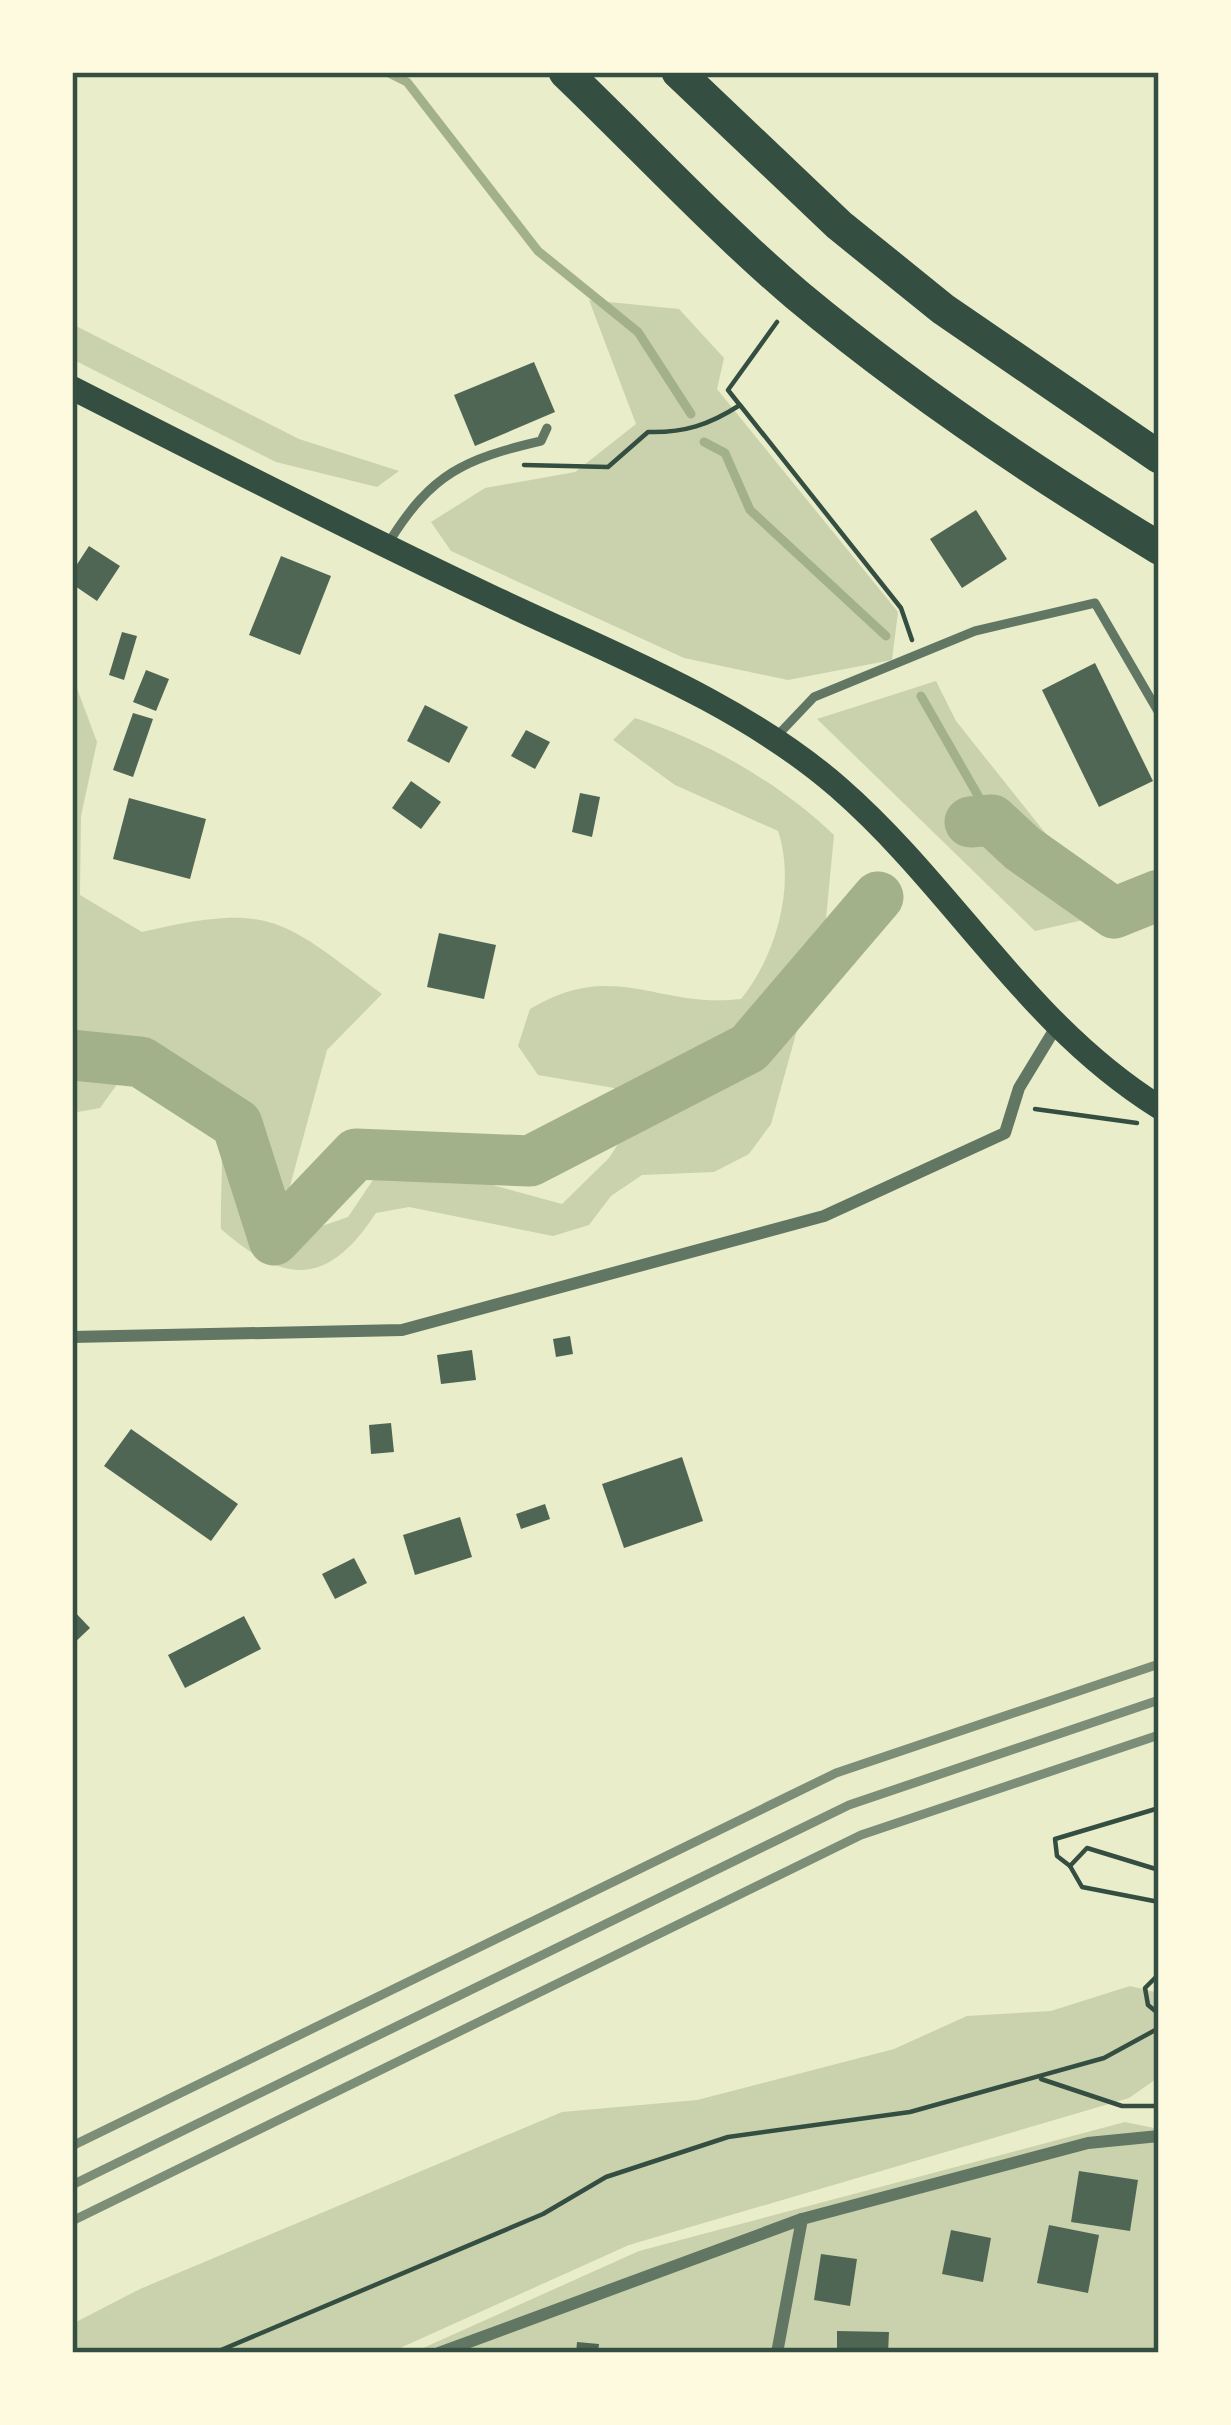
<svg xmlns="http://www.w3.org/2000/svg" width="1231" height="2425" font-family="'IBM Plex Sans',sans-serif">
<rect width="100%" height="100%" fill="#e9edc9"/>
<!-- green -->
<g fill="#cad2ad">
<path d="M589,300L679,309L724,358L717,389L898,612L892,660L788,680L684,658L451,551L431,522L485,488L575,472L636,424Z"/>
<path d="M72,324L299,439L399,471L377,487L276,462L72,359Z"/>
<path d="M72,675L97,742L81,816L80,895L142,932C272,902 280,918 382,994L327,1050L287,1197L302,1233L348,1217L379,1171L456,1175L562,1204L609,1158L635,1118L614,1088L538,1075L518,1046L530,1009C615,958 657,1009 741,999C777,954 796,885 778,831L675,785L613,740L635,718C708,742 778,782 834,835L825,929L771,1124L749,1154L714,1172L642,1175L611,1196L589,1225L553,1236L409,1207L376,1213C328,1286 286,1286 221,1229C219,1153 239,1111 160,1067L123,1076L100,1108L72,1113Z"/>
<path d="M936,681L956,721L1074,869L1083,920L1035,931L817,719Z"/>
<path d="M1130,1986L1159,1993V2077L1129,2098L629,2245L389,2353H72V2324L140,2289L562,2112L697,2100L894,2049L967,2016L1051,2011Z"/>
<path d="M1125,2122L1159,2129V2353H412L639,2251Z"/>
</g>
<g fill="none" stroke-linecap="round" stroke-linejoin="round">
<!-- stream -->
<g stroke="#a3b18a" stroke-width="9">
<path d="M387,72L407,82L538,251L638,332L691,414"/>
<path d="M704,442L725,453L750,510L886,636"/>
<path d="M921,696L992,820"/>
</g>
<!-- river -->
<g stroke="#a3b18a" stroke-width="51">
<path d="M970,822L992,820L1022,848L1114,913L1159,895"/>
<path d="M72,1055L141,1062L237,1124L274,1240L356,1154L530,1161L749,1048L878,897"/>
</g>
</g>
<!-- building -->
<g fill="#4f6655">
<path d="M534,362L555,412L475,446L454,395Z"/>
<path d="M976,510L1007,559L962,588L930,539Z"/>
<path d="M89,546L120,566L97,601L72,584V572Z"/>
<path d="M281,556L331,576L300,655L249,635Z"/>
<path d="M122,632L137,636L124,680L109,675Z"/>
<path d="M1095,663L1153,781L1099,807L1042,690Z"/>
<path d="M146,670L169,679L156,711L133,702Z"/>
<path d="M425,705L468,727L449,763L407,741Z"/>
<path d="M133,713L153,719L133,777L113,770Z"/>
<path d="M526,730L550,742L535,769L511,756Z"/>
<path d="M411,781L441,802L421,829L392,808Z"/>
<path d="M580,793L600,797L592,837L572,832Z"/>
<path d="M129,798L206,819L190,879L113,859Z"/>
<path d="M439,933L496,945L484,999L427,987Z"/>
<path d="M570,1336L573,1354L556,1357L553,1339Z"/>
<path d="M472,1350L476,1380L441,1384L437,1355Z"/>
<path d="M391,1423L394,1452L371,1454L369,1425Z"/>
<path d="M131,1429L238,1504L211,1541L104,1466Z"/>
<path d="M682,1457L703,1521L624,1548L602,1484Z"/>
<path d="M545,1504L550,1519L521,1529L516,1514Z"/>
<path d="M460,1517L472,1557L415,1575L403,1535Z"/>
<path d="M354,1558L367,1583L335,1599L322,1574Z"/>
<path d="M72,1609L90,1628L72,1645Z"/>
<path d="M244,1616L261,1649L185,1688L168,1655Z"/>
<path d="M1079,2171L1138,2180L1130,2231L1071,2222Z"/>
<path d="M1049,2225L1099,2235L1088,2293L1037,2283Z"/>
<path d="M951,2230L991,2238L983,2282L942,2274Z"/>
<path d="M821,2254L857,2259L850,2306L814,2300Z"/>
<path d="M837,2331L889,2332L888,2353H837Z"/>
<path d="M577,2342L599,2344L598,2353H576Z"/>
</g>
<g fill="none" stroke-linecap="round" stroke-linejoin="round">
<!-- path -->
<g stroke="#344e41" stroke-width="4.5">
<path d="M739,404L728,390L777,322"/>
<path d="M524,465L608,467L648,432C684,433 709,425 740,405L901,608L912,640"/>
<path d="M1035,1109L1137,1123"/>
<path d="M1159,1808L1055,1839L1057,1856L1070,1866L1087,1848L1159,1870"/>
<path d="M1070,1866L1082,1887L1159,1902"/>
<path d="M1159,1974L1145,1988L1148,2005L1159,2014"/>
<path d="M1041,2079L1122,2106H1159"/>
<path d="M214,2353L543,2214L606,2177L728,2137L910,2112L1104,2058L1159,2028"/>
</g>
<!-- service -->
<g stroke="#617663" stroke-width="9">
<path d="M389,542C432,473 464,459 541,441L547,428"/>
<path d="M775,738L814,697L975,631L1095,603L1159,713"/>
</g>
<!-- minor -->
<g stroke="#617663" stroke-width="12">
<path d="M72,1337L402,1330L824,1216L1005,1133L1019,1088L1056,1027"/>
<path d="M439,2353L802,2219L1088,2143L1159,2136"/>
<path d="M777,2353L802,2219"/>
</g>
<!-- secondary -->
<path stroke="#344e41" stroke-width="24" d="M72,388C210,458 348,529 488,595C605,651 739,701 838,787C954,888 1026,1024 1159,1107"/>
<!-- motorway -->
<g stroke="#344e41" stroke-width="33">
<path d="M565,72C642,146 716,226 797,295C911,390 1033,472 1159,548"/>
<path d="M678,72L839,225L943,309L1159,457"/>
</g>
<!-- rail -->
<g stroke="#7c8e77" stroke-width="9">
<path d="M72,2146L836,1773L1159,1664"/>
<path d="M72,2185L849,1805L1159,1700"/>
<path d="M72,2221L861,1835L1159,1735"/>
</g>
</g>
<!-- border -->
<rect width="1231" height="2425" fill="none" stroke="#fefae0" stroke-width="150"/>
<rect x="75" y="75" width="1081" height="2275" fill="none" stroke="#344e41" stroke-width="4.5"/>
</svg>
